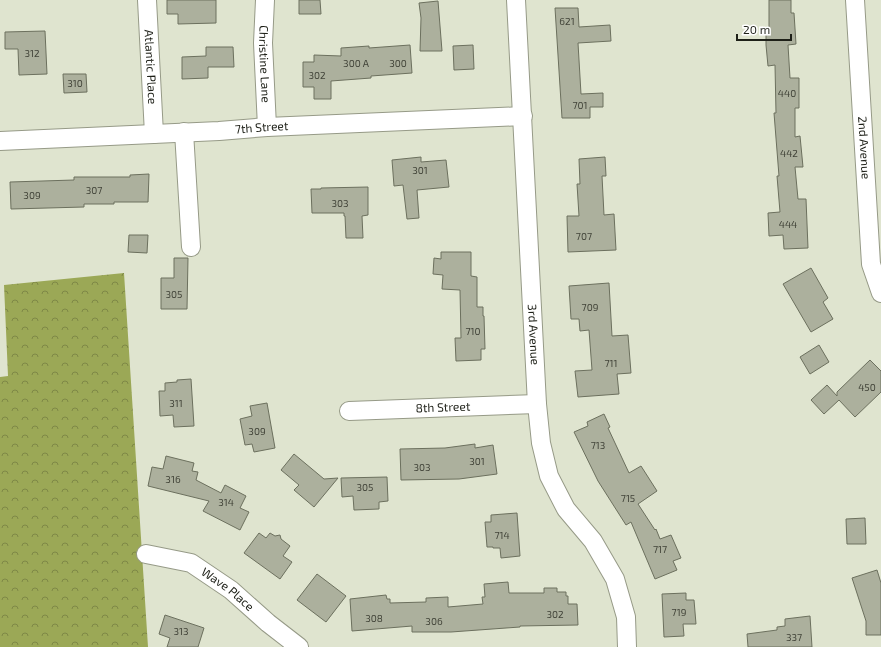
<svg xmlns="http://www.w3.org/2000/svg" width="881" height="647" font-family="'Exo 2',sans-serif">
<defs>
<pattern id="forest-crowns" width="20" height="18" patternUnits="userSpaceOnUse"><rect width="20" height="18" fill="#9ba856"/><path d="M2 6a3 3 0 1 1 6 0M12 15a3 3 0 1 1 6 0" fill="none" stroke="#7e8846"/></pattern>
</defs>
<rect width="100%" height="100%" fill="#dfe4cf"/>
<!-- forest -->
<path fill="url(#forest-crowns)" d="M124,273L148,647H0V377L8,376L4,285Z"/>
<!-- building -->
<g fill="#acb09d" stroke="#6c705e">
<path d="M167,0H216V23L178,24V14H167Z"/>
<path d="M299,0H320L321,14H299Z"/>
<path d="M769,0H791V13H794L796,44L788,45L790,78H799V108H795V137L800,136L803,167H795L798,199H806L808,248L784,249L783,235L769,236L768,213L780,212L777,176H779L774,113H776L775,65L768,66L766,45V29L769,28Z"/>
<path d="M438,1L442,51H420L421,18L419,3Z"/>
<path d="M555,8H578L579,27L610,25L611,41L578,43L581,94L603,93V107H590V118H562Z"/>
<path d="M45,31L47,74L19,75L18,49H5V32Z"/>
<path d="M410,45L412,73L371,76V78L331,81V99H314V87H303V62H314V55L341,56V48L369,46V48Z"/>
<path d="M473,45L474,69L454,70L453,46Z"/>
<path d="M206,47H233L234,67H208V78L182,79V57L206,56Z"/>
<path d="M63,74H86L87,92L64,93Z"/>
<path d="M421,157V162L446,160L449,187L417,190L419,218L407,219L403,185L394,186L392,160Z"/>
<path d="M605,157L606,176H602L604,215L614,214L616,250L568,252L567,216H579L577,184H580L579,159Z"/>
<path d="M149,174L148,202H114V204H84V207L11,209L10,182L74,180V177H130V175Z"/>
<path d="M368,187V215L362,216L363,238H346L345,216H344V213H312L311,189H321V188Z"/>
<path d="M129,235H148L147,253L128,252Z"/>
<path d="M441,252H471V276L477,277V307H483V316H484L485,349H481V360L456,361L455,338H461L460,290L442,289L443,275L433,274L434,258L441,259Z"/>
<path d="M174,258H188L187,309H161V278H174Z"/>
<path d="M811,268L828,298L823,302L833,319L811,332L783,284Z"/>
<path d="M609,283L612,336L628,335L631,373L617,374L619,394L578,397L575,371L592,370L589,330L580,331L579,319H571L569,286Z"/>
<path d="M819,345L829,362L810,374L800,357Z"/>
<path d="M870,360L881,371V392L855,417L839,400L824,414L811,400L827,385L837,396V392Z"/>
<path d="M191,379L194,426L174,427L173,415L160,416L159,391H165V383L177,382V380Z"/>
<path d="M267,403L275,448L254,452L252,444L245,445L240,419L252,416L250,406Z"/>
<path d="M604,414L610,427L608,428L629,473L641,466L657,491L638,504L655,530L656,529L660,539L671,535L681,558L673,561L677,570L655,579L631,522L626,525L598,481L574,432L588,426L587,422Z"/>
<path d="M475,444V448L493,445L497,474L459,479L401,480L400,449L445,448Z"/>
<path d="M294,454L324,479L338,478L314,507L294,490L299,485L281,470Z"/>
<path d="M166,456L194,463L192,471L198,472L196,480L221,493L225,485L246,496L240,508L249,512L240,530L203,511L209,501L148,486L152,467L163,469Z"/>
<path d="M387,477L388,501L379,502V509L354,510L353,496L342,497L341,478Z"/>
<path d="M517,513L520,556L501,558L500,548H493V547H487L485,522H491V515Z"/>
<path d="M865,518L866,544H847L846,519Z"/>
<path d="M259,533L266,538L270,533L275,536L280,535L281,539L290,546L283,556L292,562L280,579L244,553Z"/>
<path d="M877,570L881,583V635H866V621L852,578Z"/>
<path d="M317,574L346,596L326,622L297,600Z"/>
<path d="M508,582L509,593H544V588H557V592H566V596H568V604H577L578,625L520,626V627L451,632H412V626L352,631L350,599L386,595L387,599H390V603L426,602V598L448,597V607L483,604L482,597H485L484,584Z"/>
<path d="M686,593V600H694L696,624H683L684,636L664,637L662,594Z"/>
<path d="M165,615L204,628L198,647H167L170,638L159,634Z"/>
<path d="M810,616L812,647H748L747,634L777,630V627L785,626V619Z"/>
</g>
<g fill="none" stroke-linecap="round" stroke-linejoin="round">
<!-- minor casing -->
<g stroke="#969a87" stroke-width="20">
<g id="minor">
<path id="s1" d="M147,0L154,134"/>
<path id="s2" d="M265,0L263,43L267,127"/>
<path id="s3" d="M516,0L537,404L541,443L549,476L566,509L593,541L615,579L626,617L627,647"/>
<path id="s4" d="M855,0L871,264L881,293"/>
<path d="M184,132L191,247"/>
<path id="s5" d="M0,141L219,131L267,127L523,116"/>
<path id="s6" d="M349,411L537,404"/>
<path id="s7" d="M146,554L191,563L231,590L268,623L299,647"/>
</g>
</g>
<!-- minor -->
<use href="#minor" stroke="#fff" stroke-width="18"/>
</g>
<g text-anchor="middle" stroke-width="3" stroke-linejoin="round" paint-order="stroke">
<!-- number labels -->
<g font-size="10" fill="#424439">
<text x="567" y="25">621</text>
<text x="32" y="57">312</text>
<text x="356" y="67">300 A</text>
<text x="398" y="67">300</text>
<text x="317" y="79">302</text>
<text x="75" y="87">310</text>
<text x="787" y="97">440</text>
<text x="580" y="109">701</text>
<text x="789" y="157">442</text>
<text x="420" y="174">301</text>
<text x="94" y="194">307</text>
<text x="32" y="199">309</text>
<text x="340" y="207">303</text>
<text x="788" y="228">444</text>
<text x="584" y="240">707</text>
<text x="174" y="298">305</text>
<text x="590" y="311">709</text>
<text x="473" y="335">710</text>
<text x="611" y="367">711</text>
<text x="867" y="391">450</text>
<text x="176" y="407">311</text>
<text x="257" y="435">309</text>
<text x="598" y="449">713</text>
<text x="477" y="465">301</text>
<text x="422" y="471">303</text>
<text x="173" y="483">316</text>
<text x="365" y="491">305</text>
<text x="628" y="502">715</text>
<text x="226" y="506">314</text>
<text x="502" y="539">714</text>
<text x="660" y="553">717</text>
<text x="679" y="616">719</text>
<text x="555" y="618">302</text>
<text x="374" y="622">308</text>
<text x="434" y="625">306</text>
<text x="181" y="635">313</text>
<text x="794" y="641">337</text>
</g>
<!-- street labels -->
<g font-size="12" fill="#1e2018" stroke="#fff">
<text dy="4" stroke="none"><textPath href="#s2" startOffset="64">Christine Lane</textPath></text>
<text dy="4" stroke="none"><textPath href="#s1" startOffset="67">Atlantic Place</textPath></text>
<text dy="4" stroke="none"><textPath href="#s5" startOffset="262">7th Street</textPath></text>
<text dy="4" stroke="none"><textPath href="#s4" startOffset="148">2nd Avenue</textPath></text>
<text dy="4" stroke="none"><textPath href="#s3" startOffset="335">3rd Avenue</textPath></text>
<text dy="4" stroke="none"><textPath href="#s6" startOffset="94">8th Street</textPath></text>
<text dy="4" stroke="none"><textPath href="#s7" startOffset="91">Wave Place</textPath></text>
</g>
</g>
<!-- scale -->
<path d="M737 34v6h54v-6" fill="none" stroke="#1e2018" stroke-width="2"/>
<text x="743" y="34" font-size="12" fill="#1e2018" stroke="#ffffff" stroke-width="3" paint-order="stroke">20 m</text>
</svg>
